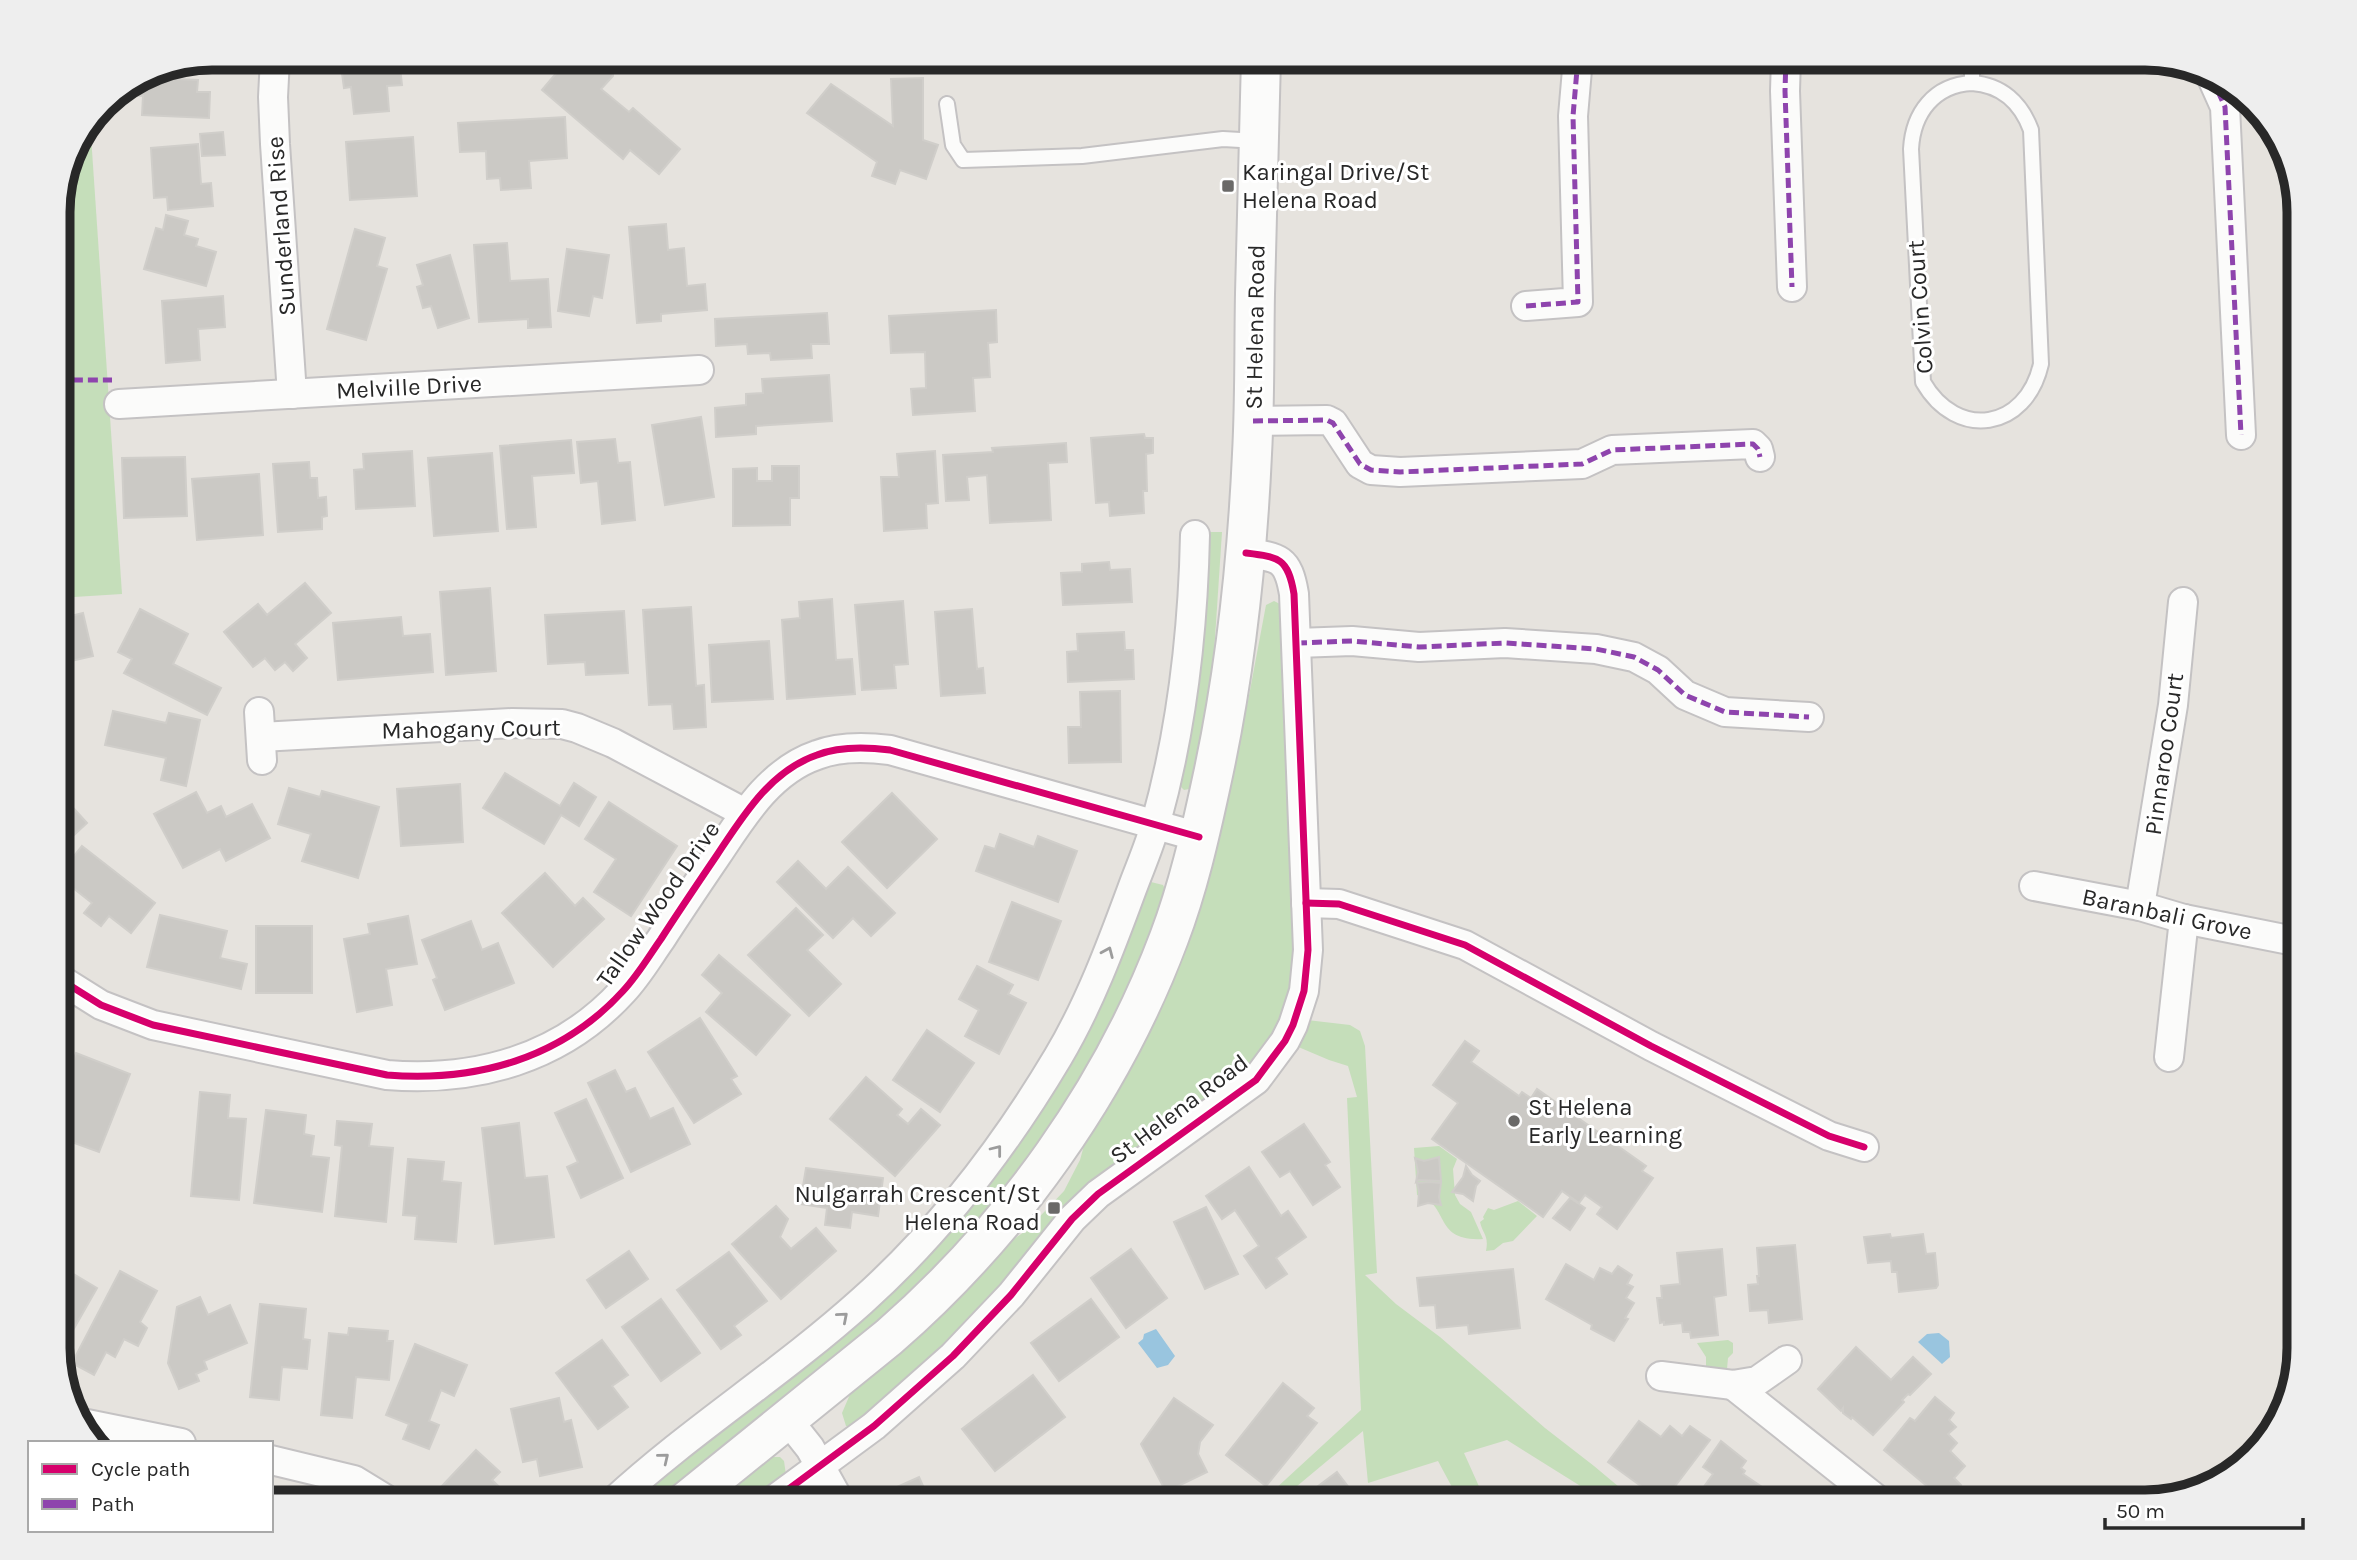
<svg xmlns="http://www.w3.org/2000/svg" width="2357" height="1560" font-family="Karla,sans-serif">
<rect width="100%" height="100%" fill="#e6e3de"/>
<!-- green -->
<g fill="#c5deba">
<path d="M90,121L122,594L58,598V202L73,144Z"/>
<path d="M1207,532H1222L1214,653L1209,693L1192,784L1189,789L1184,790L1179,785Z"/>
<path d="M1274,601L1280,604L1283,610L1298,949L1286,1017L1254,1066L1034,1252L918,1373L851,1427L846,1426L842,1413L851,1392L927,1329L1008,1243L1027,1230L1064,1191L1080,1160L1088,1131L1146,1037L1185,951L1201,903L1248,701L1266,605Z"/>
<path d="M1147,881L1163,885L1165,889L1141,957L1090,1065L1035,1149L963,1238L874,1325L747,1426L670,1493L653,1502H629L955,1220Z"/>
<path d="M1307,1020L1350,1025L1360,1031L1365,1046L1377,1273L1365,1275L1396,1304L1440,1337L1545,1428L1594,1466L1637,1502H1606L1507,1440L1464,1453L1486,1502H1460L1438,1461L1368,1483L1363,1431L1278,1502H1261L1361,1410L1347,1098L1357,1097L1348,1066L1329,1060L1296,1046Z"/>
<path d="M1439,1146L1457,1159L1453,1169L1455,1195L1460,1204L1471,1212L1483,1239C1432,1242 1451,1204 1417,1195L1414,1148Z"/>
<path d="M1518,1201L1537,1216L1513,1241L1503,1243L1494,1250L1486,1251C1489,1235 1483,1235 1480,1222L1484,1219L1483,1217L1488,1208L1494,1210Z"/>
<path d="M1728,1340L1733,1343V1353L1728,1358L1727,1369L1706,1368V1357L1697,1343Z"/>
<path d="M773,1457H780L784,1461L786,1475L754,1502H714Z"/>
</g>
<!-- water -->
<g fill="#99c5df">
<path d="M1156,1329L1175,1356L1168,1365L1157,1368L1138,1343L1143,1339L1144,1334Z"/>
<path d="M1939,1333L1949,1341L1950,1357L1942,1364L1918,1342L1927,1334Z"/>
</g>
<!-- building -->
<g fill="#cbc9c5" stroke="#d0ceca" stroke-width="2">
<path d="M322,58H399L402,85L387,86L389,111L354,114L351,87L344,88L341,66L323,68Z"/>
<path d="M569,58H611L613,76L601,89L629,112L633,108L680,149L659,174L630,150L623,159L542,90Z"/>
<path d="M730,58H793L792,67L729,62Z"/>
<path d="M821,58H847V67L821,68Z"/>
<path d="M153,69L177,70V79L198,80L197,92H210L209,118L142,115L143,96L129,95L130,85Z"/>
<path d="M923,78V140L938,145L926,179L900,170L895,184L872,176L877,162L807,113L831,84L893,126L891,79Z"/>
<path d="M565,117L567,158L529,161L531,188L501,190L500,178L487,179L486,151L460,152L458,123Z"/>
<path d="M223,132L225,155L202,156L200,134Z"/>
<path d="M413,137L417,196L350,200L346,142Z"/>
<path d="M198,144L201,184L211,183L213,206L168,210L167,197L154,198L151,148Z"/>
<path d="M166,215L188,221L184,235L198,239L196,246L216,252L206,286L144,269L156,228L163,230Z"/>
<path d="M666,224L668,250L684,248L687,286L705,284L707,310L661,314V321L637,323L629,227Z"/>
<path d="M355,229L385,238L377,266L387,269L366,340L327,329Z"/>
<path d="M507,243L510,281L548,279L551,327L528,328V319L479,322L474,245Z"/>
<path d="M567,249L609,255L602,298L593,296L589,316L558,311Z"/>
<path d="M450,255L469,318L438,328L431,306L423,308L417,287L423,285L417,265Z"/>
<path d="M223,296L225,327L198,329L200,360L166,363L162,301Z"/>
<path d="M996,310L997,342L988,343L990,377L973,378L975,411L913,415L911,389L926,388L925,352L891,353L889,316Z"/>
<path d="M827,313L829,344H811L812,358L771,360L770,353L748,354L747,344L716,346L715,319Z"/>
<path d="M829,375L832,421L756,426V434L716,437L715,408L746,405V394L763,393L762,379Z"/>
<path d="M701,417L714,497L665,505L652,425Z"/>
<path d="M1144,434L1145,438H1153V453L1146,454L1147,491H1143L1144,513L1110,516L1109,502L1096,503L1091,438Z"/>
<path d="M615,439L618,463L630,462L635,520L602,524L598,481L581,483L577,442Z"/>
<path d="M571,440L574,473L532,476L536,527L507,529L500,446Z"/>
<path d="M1066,443L1067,462L1048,463L1051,520L990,523L987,475L967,477L969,500L946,501L943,455L993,452L992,448Z"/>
<path d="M412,451L415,506L356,509L354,470L364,469L363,454Z"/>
<path d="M935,451L938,503L926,504L927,528L884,531L881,477H899L897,454Z"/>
<path d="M492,453L498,531L434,536L428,458Z"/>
<path d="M185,457L187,516L124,518L122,458Z"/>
<path d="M309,462L310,478H317L318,498L326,497L327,516L322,517V529L278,532L273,464Z"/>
<path d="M772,466H799V498H790V525L733,526V469L757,468V481H772Z"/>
<path d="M259,474L263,535L197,540L192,479Z"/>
<path d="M1109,562L1110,570L1130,569L1132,602L1063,605L1061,573L1082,572V564Z"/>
<path d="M305,583L331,613L295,644L307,658L293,671L285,662L275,670L265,658L253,667L224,632L258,604L267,615Z"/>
<path d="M490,588L496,671L446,675L440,592Z"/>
<path d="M832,599L836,660L852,659L855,694L787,699L782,620L800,618L799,602Z"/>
<path d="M903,601L908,664L894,665L896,688L862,690L855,605Z"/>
<path d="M691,607L696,686L704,685L706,727L674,729L672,704L649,705L643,610Z"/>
<path d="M140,609L188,634L173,664L221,688L207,715L124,673L132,659L118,652Z"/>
<path d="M972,609L977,669L983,668L985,693L941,696L935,612Z"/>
<path d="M624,611L628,673L586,675L585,662L548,664L545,615Z"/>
<path d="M83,613L93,656L58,664V619Z"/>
<path d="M401,617L403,636L430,634L433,672L338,680L333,623Z"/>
<path d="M1124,632L1125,650H1133L1134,679L1068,682L1067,652L1078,651L1077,634Z"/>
<path d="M769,641L773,699L712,702L709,645Z"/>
<path d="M1120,691L1121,762L1069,763L1068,727H1081L1080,692Z"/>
<path d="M113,711L166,723L169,713L200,720L186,786L161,780L166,758L105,745Z"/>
<path d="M505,773L560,806L574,783L596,797L579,826L561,815L544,844L483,808Z"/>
<path d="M460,784L463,842L401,846L397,789Z"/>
<path d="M289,788L320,797L322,791L379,807L358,878L302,861L311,834L278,824Z"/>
<path d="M196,792L207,813L221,806L226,817L252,804L270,838L226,861L220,849L183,868L154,814Z"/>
<path d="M892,793L937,839L887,888L842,842Z"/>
<path d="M66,800L87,823L58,850V807Z"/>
<path d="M609,802L677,846L631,916L594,892L616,859L585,839Z"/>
<path d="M1000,834L1034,847L1038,836L1077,851L1058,902L976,871L985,846L995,849Z"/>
<path d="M82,846L155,903L131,933L109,916L101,926L84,913L92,903L58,876Z"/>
<path d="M798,861L826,889L848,867L895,913L871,936L853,918L833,938L777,882Z"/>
<path d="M545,873L575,906L583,898L604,919L553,967L502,913Z"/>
<path d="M1012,902L1061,921L1038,980L989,962Z"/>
<path d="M796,908L823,935L807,950L841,984L809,1016L748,955Z"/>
<path d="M160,915L227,931L220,958L247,964L241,989L147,967Z"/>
<path d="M408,916L417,964L386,969L392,1005L357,1012L344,939L370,934L368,924Z"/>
<path d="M471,921L482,950L498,943L514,983L445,1010L433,980L437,978L422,940Z"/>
<rect x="256" y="926" width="56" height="67"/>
<path d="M719,955L790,1015L756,1055L706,1012L722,993L702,975Z"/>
<path d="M977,966L1013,985L1008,994L1026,1003L999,1054L965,1036L979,1010L959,999Z"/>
<path d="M700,1018L737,1076L731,1079L741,1094L694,1123L648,1052Z"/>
<path d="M927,1030L974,1063L940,1112L893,1080Z"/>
<path d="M1465,1041L1479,1051L1471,1062L1519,1096L1522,1092L1531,1098L1537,1089L1646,1166L1642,1171L1653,1178L1617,1229L1597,1214L1602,1207L1585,1195L1579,1203L1562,1191L1543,1217L1432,1139L1458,1103L1433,1085Z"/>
<path d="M76,1053L130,1074L99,1152L58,1137V1100Z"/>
<path d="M615,1070L626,1092L635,1088L650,1119L673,1108L690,1144L631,1172L588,1083Z"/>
<path d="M866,1077L902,1109L897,1115L908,1124L921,1109L940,1125L895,1176L830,1119Z"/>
<path d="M200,1092L230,1095L228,1118L246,1119L239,1200L191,1196Z"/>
<path d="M586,1099L623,1178L581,1198L567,1167L578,1162L555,1113Z"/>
<path d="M266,1110L306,1115L304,1134L314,1136L311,1156L329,1158L322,1212L254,1203Z"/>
<path d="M337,1121L372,1124L369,1146L393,1148L386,1222L335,1216L342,1146L335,1145Z"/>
<path d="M519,1123L525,1178L547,1176L554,1237L495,1244L482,1128Z"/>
<path d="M1304,1124L1330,1162L1325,1165L1340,1187L1313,1205L1290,1171L1280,1177L1262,1152Z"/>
<path d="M1439,1157L1441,1181L1419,1180L1416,1182L1418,1172L1415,1158L1424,1161Z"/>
<path d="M408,1159L444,1162L442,1181L461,1183L456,1242L415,1239L417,1216L403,1215Z"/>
<path d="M1466,1166L1472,1175L1480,1181L1476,1186L1473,1201L1463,1194L1452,1192L1463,1177Z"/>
<path d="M1249,1167L1281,1216L1288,1211L1306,1237L1276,1258L1287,1274L1266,1288L1244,1256L1259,1246L1235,1210L1222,1219L1206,1196Z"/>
<path d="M806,1168L883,1178L878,1216L852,1212L850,1228L825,1225L827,1208L800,1204Z"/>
<path d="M1429,1182L1441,1183L1439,1197L1441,1205L1428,1203L1418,1206L1419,1192L1417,1183Z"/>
<path d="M1570,1198L1585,1208L1570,1230L1553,1218Z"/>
<path d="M776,1206L788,1219L780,1237L791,1249L816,1228L836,1251L781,1299L732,1244Z"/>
<path d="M1206,1207L1238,1274L1205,1289L1174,1222Z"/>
<path d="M1890,1234L1891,1238L1923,1234L1926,1254L1935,1253L1938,1285L1936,1288L1899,1292L1897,1272H1892L1891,1261L1868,1263L1864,1237Z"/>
<path d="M1795,1245L1802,1319L1769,1323L1768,1310L1750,1311L1748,1285L1758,1284L1757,1276H1759L1757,1248Z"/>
<path d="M1131,1249L1167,1298L1126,1328L1091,1278Z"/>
<path d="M1722,1249L1726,1295L1714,1297L1718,1335L1691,1338L1690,1332H1683L1682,1323L1664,1325V1322L1660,1323L1657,1298H1662L1661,1286L1680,1284L1677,1253Z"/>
<path d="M629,1251L648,1279L606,1308L587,1280Z"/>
<path d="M729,1252L767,1301L734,1326L741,1335L721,1349L677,1290Z"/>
<path d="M1566,1264L1594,1280L1600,1268L1612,1274L1618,1266L1632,1275L1627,1284L1633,1287L1626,1298L1634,1303L1625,1318L1628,1319L1614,1341L1591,1329L1592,1325L1546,1299Z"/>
<path d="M65,1269L97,1288L68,1339L59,1335L58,1337V1282Z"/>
<path d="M1513,1269L1520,1328L1469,1334L1468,1325L1437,1328L1435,1305L1420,1306L1417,1278Z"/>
<path d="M120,1271L157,1291L140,1322L147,1328L138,1346L124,1339L115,1357L106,1352L94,1375L72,1363Z"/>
<path d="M200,1297L208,1315L230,1305L247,1343L204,1361L207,1369L196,1374L199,1381L179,1389L168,1363L177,1307Z"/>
<path d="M661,1299L700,1353L661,1381L622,1327Z"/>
<path d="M1091,1299L1119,1337L1059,1381L1031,1343Z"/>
<path d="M260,1304L306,1309L303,1339L310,1340L307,1369L282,1367L279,1400L250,1397Z"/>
<path d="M349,1328L388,1331L387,1341H393L389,1380L356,1377L352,1418L321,1415L329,1333L348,1335Z"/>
<path d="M602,1340L628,1375L612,1386L628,1407L598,1429L556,1373Z"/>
<path d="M415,1344L467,1365L454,1396L441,1390L429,1421L439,1425L429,1449L403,1439L409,1424L386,1415Z"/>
<path d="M1856,1347L1891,1380L1913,1357L1931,1374L1910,1395L1908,1394L1902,1400L1904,1402L1873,1435L1852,1417L1851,1419L1843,1413V1408L1841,1411L1818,1389Z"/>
<path d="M1033,1375L1065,1417L995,1471L962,1429Z"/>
<path d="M1283,1383L1314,1408L1307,1416L1317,1423L1266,1486L1226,1455Z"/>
<path d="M1935,1397L1954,1413L1949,1420L1956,1427L1948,1434L1957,1443L1950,1451L1965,1466L1954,1478L1961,1485L1946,1502L1884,1450L1910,1418L1915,1421Z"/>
<path d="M559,1398L564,1422L571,1420L582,1467L540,1476L537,1459L523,1462L511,1409Z"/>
<path d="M1174,1398L1213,1425L1200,1442L1198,1454L1207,1472L1166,1492L1141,1444Z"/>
<path d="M1639,1421L1661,1437L1670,1426L1682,1436L1690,1426L1710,1440L1663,1502L1608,1462Z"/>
<path d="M1721,1441L1746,1461L1741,1468L1745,1471L1743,1474L1765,1489L1755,1502H1693L1713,1474L1703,1467Z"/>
<path d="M476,1450L500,1472L492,1480L515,1502H457L441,1487Z"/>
<path d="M1337,1472L1360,1502H1297Z"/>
<path d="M919,1477L930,1502H893L888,1491Z"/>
<path d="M1777,1488L1784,1494L1781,1502H1766Z"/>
<path d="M1506,1493L1576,1498V1502H1505Z"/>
</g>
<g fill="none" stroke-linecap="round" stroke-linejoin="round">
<!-- lane casing -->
<g stroke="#c4c2c3" stroke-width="18">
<g id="lane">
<path d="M1972,83C2002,85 2021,103 2031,130L2041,364C2026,430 1957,441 1923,382L1911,149C1913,113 1934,85 1972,83Z"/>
<path d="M1972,83V58"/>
<path d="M947,104L953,145L963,160L1082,156L1223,139L1258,141"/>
</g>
</g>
<!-- street casing -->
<g stroke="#c4c2c3" stroke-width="32">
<g id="street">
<path d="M275,58L273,97L275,144L292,394"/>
<path d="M1786,58L1785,91L1792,287"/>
<path d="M2212,78L2225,107L2241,435"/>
<path d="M1526,306L1578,302L1573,116L1578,58"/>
<path d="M119,404L699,370"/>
<path d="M1253,421L1327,420L1333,423L1360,464L1371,470L1400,472L1582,464L1612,450L1753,444L1758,449L1760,457"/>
<path d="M1297,643L1352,641L1419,647L1505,643L1596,649L1634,657L1658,670L1685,695L1725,712L1809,717"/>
<path d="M259,712L262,760"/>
<path d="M261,737L512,723L562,724L577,728L613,743L745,813"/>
<path d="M2034,886L2140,906L2184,919L2299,942"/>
<path d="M1306,903L1339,904L1465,945L1651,1046L1829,1136L1864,1147"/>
<path d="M2140,906L2173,705L2183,602"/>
<path d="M58,978L101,1005L153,1025L387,1075C476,1082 561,1059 623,991C638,975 649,956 661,939C679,911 698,883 717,855C743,816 770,771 817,755C840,746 866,747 890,750L1199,837"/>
<path d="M2169,1057L2184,919"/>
<path d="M1661,1376L1733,1385L1757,1381L1787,1360"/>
<path d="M1733,1385L1880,1502"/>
<path d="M787,1419L810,1448L840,1502"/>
<path d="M77,1422L181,1443"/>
<path d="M271,1460L354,1480L390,1502"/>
<path d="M613,1502C691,1430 782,1373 862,1301C939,1232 1005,1146 1058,1057C1089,1005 1111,946 1132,889C1140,867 1150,845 1156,822C1182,729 1193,632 1195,535"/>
<path d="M771,1502L874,1426L953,1356L1011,1295L1072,1219L1098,1194L1256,1080L1285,1041L1293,1025L1304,991L1308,950L1294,594C1288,558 1279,557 1246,553"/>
</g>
</g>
<!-- secondary casing -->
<g stroke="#c4c2c3" stroke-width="42">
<path id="secondary" d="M685,1502L889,1337C1011,1231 1112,1090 1169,938C1188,888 1200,835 1211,784C1235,675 1247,565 1252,454C1255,400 1254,347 1255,294C1257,215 1259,136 1261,58"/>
</g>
<!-- lane -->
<use href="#lane" stroke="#fbfbfa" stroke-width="14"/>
<!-- street -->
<use href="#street" stroke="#fbfbfa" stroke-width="28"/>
<!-- secondary -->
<use href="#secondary" stroke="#fbfbfa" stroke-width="38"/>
<!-- quiet -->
<g stroke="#8e44ad" stroke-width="5" stroke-dasharray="10 5" stroke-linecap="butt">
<path d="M1786,58L1785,91L1792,287"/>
<path d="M2212,78L2225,107L2241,435"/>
<path d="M1526,306L1578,302L1573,116L1578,58"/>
<path d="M58,378L75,380H112"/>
<path d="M1253,421L1327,420L1333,423L1360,464L1371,470L1400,472L1582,464L1612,450L1753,444L1758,449L1760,457"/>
<path d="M1297,643L1352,641L1419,647L1505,643L1596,649L1634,657L1658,670L1685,695L1725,712L1809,717"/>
</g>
<!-- cycleway casing -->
<g stroke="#fff" stroke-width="11">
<g id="cycleway">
<path d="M1306,903L1339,904L1465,945L1651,1046L1829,1136L1864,1147"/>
<path d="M58,978L101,1005L153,1025L387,1075C476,1082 561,1059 623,991C638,975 649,956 661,939C679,911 698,883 717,855C743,816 770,771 817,755C840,746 866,747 890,750L1199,837"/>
<path d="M771,1502L874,1426L953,1356L1011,1295L1072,1219L1098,1194L1256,1080L1285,1041L1293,1025L1304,991L1308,950L1294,594C1288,558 1279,557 1246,553"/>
</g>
</g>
<!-- cycleway -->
<use href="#cycleway" stroke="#d6006c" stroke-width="7"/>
</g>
<!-- one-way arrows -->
<defs><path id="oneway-chevron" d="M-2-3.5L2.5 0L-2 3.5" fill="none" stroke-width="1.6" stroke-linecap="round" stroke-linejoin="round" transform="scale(1.75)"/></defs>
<g stroke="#9c9c9c">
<use href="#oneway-chevron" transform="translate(1108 952) rotate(-67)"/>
<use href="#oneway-chevron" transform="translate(997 1150) rotate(-52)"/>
<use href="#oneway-chevron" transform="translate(843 1317) rotate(-41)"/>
<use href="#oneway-chevron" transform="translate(664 1458) rotate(-39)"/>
</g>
<!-- markers -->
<g fill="#6a6968" stroke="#fff" stroke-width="2.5">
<rect x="1221" y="179" width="14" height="14" rx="3.5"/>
<circle cx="1514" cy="1121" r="7"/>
<rect x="1047" y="1201" width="14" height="14" rx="3.5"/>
</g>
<g text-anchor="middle" stroke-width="6" stroke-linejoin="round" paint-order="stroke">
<!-- poi labels -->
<g font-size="24" fill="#282828" stroke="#fff" text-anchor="start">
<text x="1242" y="180">Karingal Drive/St<tspan x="1242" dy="28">Helena Road</tspan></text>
<text x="1528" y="1115">St Helena<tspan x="1528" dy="28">Early Learning</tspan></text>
<text x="1040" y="1202" text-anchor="end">Nulgarrah Crescent/St<tspan x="1040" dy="28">Helena Road</tspan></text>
</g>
<!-- street labels -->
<g font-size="24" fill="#282828" stroke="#fff">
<text transform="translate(281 226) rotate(-94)" y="8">Sunderland Rise</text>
<text transform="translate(1920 307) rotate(-94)" y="8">Colvin Court</text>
<text transform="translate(1255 327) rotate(-89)" y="8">St Helena Road</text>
<text transform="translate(409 387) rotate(-3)" y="8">Melville Drive</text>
<text transform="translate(471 729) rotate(-1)" y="8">Mahogany Court</text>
<text transform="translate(2164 754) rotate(-82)" y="8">Pinnaroo Court</text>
<text transform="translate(658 904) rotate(-55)" y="8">Tallow Wood Drive</text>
<text transform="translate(2167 914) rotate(12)" y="8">Baranbali Grove</text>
<text transform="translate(1179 1109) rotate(-37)" y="8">St Helena Road</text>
</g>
</g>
<!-- crop -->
<path d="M0 0H2357V1560H0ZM212 70H2145A142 142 0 0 1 2287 212V1348A142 142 0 0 1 2145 1490H212A142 142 0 0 1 70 1348V212A142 142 0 0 1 212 70Z" fill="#eee" fill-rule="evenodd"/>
<path fill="none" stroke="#282828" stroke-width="9" d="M212 70H2145A142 142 0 0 1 2287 212V1348A142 142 0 0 1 2145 1490H212A142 142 0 0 1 70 1348V212A142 142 0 0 1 212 70Z"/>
<!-- legend -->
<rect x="28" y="1441" width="245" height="91" fill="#ffffff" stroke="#a9a9a9" stroke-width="2"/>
<rect x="42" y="1464" width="35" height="10" fill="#d6006c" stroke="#a9a9a9" stroke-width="2"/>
<text x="91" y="1476" font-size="21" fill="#282828">Cycle path</text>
<rect x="42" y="1499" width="35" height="10" fill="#8e44ad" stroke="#a9a9a9" stroke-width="2"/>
<text x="91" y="1511" font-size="21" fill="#282828">Path</text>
<!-- scale -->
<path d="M2105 1518v10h198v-10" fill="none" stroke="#282828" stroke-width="3.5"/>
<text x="2116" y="1518" font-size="21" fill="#282828" stroke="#ffffff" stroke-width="5" paint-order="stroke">50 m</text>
</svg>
